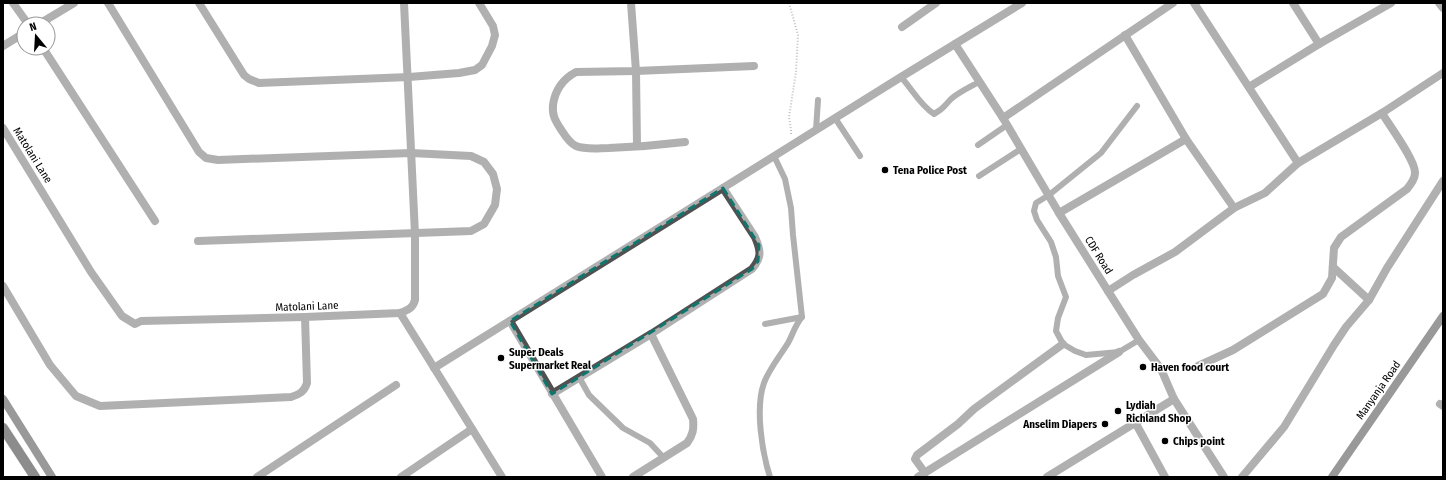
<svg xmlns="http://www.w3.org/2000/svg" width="1446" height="480" font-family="'Fira Sans Condensed',sans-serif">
<rect width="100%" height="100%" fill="#fff"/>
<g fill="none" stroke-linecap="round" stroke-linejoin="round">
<!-- primary casing -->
<g stroke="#dbdbdb" stroke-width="11">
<path id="primary" d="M3,428L35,477"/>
</g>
<!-- path -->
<path stroke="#737373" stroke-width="2" stroke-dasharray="1 2" stroke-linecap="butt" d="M789,3L798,35L796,72L789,117L791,130V134"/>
<!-- service -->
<g stroke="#515151" stroke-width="6">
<path d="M901,77C912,89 920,105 934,114C945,108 943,107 951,99C959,92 970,87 979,82"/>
<path d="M1137,106L1101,153L1049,195L1036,203L1034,211L1037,220L1051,242L1056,257L1058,276L1066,297L1058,318L1056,331L1063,344L1075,351L1086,355L1119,352L1139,340"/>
<path d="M835,118L860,156"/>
<path d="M816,130L818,100"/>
<path d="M978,145L1007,125"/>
<path d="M979,176L1021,149"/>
<path d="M765,324L802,317"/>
<path d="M579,377L589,395L623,428L650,443L664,458"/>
<path d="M770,477C762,452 755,408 764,383C769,369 780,356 788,343C793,334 795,325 802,317L793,235L791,208L785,179L774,156"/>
</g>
<!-- minor -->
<g stroke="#515151" stroke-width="8">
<path d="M13,3L28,24"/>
<path d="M108,3L199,152L206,158L218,160L411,153L471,156L484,162L493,174L497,189L495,205L484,224L471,231L198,241"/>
<path d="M199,3L244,75L249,79L259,83L409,77L459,73L475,70L482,65L492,46L495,35L493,26L479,3"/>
<path d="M631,3L636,71L637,146"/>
<path d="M1194,3L1298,163"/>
<path d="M1293,3L1319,44"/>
<path d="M1439,3L1443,8"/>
<path d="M39,24L74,3"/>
<path d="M902,27L936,3"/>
<path d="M1125,35L1186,139L1234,208"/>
<path d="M955,44L1003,118L1059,213L1108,291L1139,340L1161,369L1174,399L1224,477"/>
<path d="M3,46L24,33"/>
<path d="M43,48L155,221"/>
<path d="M1249,87L1319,44L1391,3"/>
<path d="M1003,118L1173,3"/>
<path d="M3,128L91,272L122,316L135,324L141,321L305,317L400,313C408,310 413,308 415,300V234L404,3"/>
<path d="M685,142C660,145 635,147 609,148C599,148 586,150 576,146C569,143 564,134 560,128C555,120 552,115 553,105C555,90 563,79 576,72L636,71L754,66"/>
<path d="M1059,213L1186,139"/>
<path d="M1333,267L1369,300"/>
<path d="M3,286L50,365L76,396L100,406L291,397C300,394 304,392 307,383L305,317"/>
<path d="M1108,291L1133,275L1175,252L1234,208L1265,193L1298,163L1382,113L1443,73"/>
<path d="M400,313L502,477"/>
<path d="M510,321L602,477"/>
<path d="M1198,366L1233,350L1323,294L1332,278L1334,248L1341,237L1407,189C1411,184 1415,179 1415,173C1416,161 1389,125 1382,113"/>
<path d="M434,368L901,77L1022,3"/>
<path d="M552,394L651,334L752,269C762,257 761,251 755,237L723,188"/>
<path d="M1440,404L1443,406"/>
<path d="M1135,422L1165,477"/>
<path d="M925,473L915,459L917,455L958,424L974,409L1063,344"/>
<path d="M257,477L396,385"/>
<path d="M401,477L472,429"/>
<path d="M633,477L687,443C693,435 694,429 693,419L651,334"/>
<path d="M918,477L1119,352"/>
<path d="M1047,477L1174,399"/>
<path d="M1242,477L1284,427L1334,345L1346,327L1369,300L1387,268L1443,181"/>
</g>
<!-- secondary -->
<g stroke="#1e1e1e" stroke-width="8">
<path d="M3,399L52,477"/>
<path d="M1332,477L1443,316"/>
</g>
<!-- primary -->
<use href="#primary" stroke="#000" stroke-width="10"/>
</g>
<!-- marked area -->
<path d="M0 0H1446V480H0ZM723,188L759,245L758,261L752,269L552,394L510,321Z" fill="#fff" fill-opacity=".55" fill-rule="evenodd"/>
<path fill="none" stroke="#0f766e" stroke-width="3" stroke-dasharray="8 5" stroke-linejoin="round" d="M723,188L759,245L758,261L752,269L552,394L510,321Z"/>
<!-- markers -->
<g fill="#000" stroke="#fff" stroke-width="1.5">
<circle cx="885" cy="170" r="4"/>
<circle cx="501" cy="358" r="4"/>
<circle cx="1143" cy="367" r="4"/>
<circle cx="1118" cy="411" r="4"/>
<circle cx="1105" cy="424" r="4"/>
<circle cx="1165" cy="441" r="4"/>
</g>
<g text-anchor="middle" stroke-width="3" stroke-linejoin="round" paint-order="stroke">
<!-- street labels -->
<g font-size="11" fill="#000" stroke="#fff">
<text transform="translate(33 155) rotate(58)" y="4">Matolani Lane</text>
<text transform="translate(1099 255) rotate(58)" y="4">CDF Road</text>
<text transform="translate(307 306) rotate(-2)" y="4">Matolani Lane</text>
<text transform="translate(1378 390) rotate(-55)" y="4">Manyanja Road</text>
</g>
<!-- poi labels -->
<g font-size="11" font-weight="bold" fill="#000" stroke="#fff" text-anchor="start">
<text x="893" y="174">Tena Police Post</text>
<text x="509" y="356">Super Deals<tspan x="509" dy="13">Supermarket Real</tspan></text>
<text x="1151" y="371">Haven food court</text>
<text x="1126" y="409">Lydiah<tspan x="1126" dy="13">Richland Shop</tspan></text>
<text x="1097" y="428" text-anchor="end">Anselim Diapers</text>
<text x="1173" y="445">Chips point</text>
</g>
</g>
<!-- border -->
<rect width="1446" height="480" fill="none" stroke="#000000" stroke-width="8"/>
<!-- north arrow -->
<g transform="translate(36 36) rotate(342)"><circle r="19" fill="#ffffff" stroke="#999999"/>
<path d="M0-3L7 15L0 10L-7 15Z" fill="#000000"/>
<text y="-6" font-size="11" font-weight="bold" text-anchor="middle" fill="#000000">N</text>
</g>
</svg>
